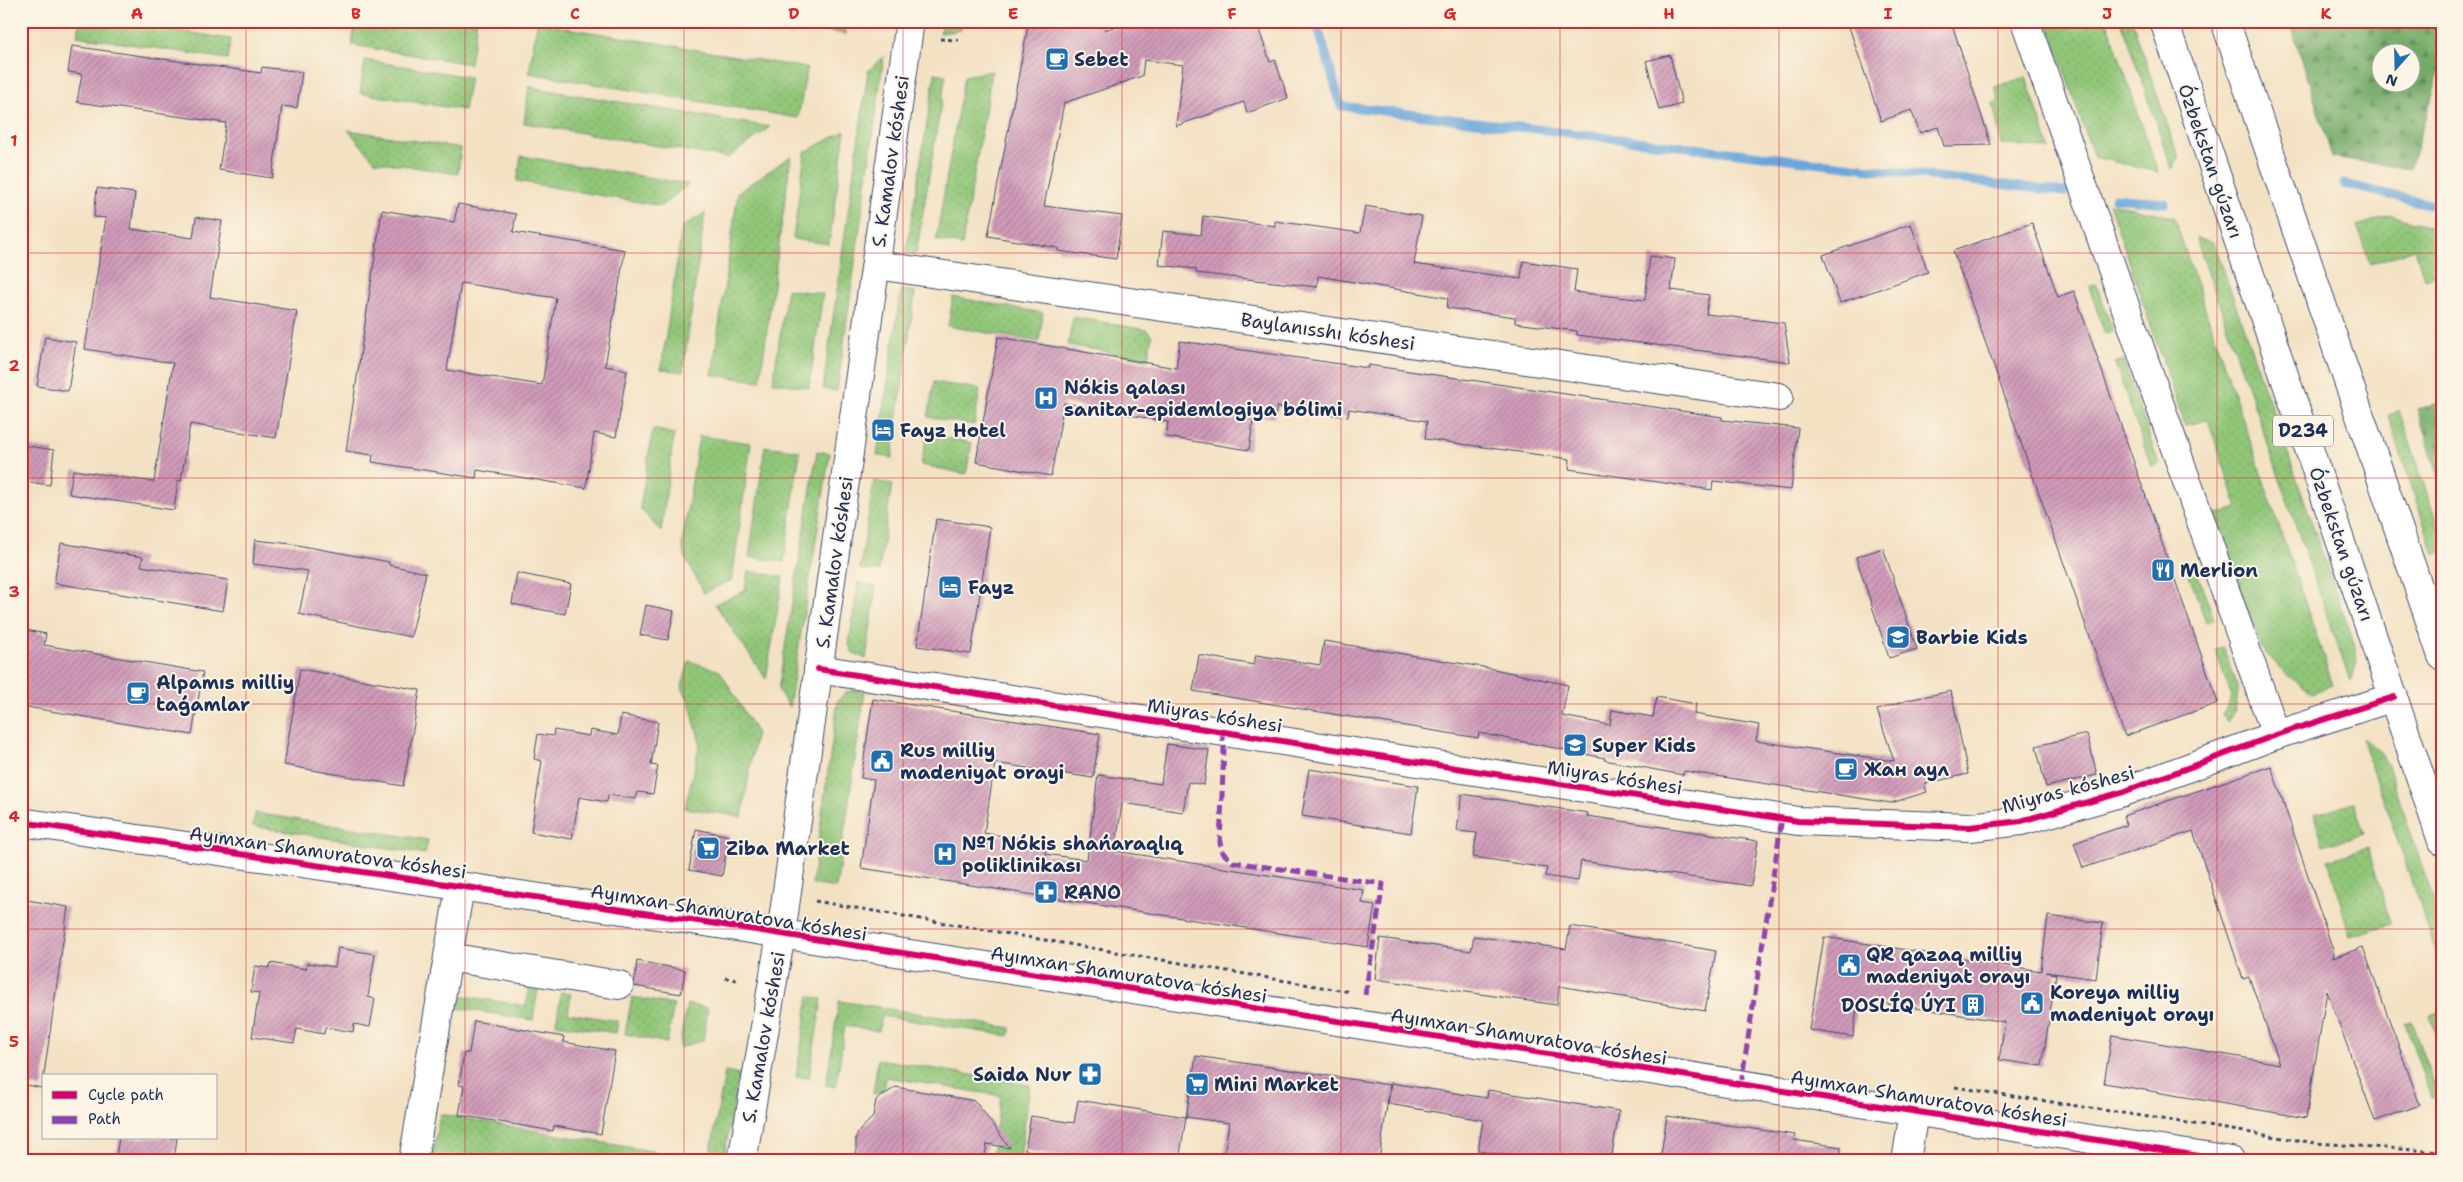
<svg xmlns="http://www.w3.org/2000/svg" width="2463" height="1182" font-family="'Shantell Sans',sans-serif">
<defs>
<pattern id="green-dots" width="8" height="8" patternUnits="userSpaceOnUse" patternTransform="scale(1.25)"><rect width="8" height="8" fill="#91c678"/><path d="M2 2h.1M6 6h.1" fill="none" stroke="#7caa6a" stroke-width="1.8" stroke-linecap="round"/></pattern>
<pattern id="forest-firs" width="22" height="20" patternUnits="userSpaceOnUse" patternTransform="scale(1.25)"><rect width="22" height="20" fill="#74ab68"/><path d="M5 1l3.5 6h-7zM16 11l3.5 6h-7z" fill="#5e8c59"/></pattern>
<pattern id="building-hatch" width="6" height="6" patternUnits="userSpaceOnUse" patternTransform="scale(1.25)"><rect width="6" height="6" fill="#d19bb9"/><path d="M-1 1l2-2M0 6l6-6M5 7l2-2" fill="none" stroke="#a97f9a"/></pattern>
</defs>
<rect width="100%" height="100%" fill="#fcf5e5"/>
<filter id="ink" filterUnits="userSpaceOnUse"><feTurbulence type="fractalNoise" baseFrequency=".02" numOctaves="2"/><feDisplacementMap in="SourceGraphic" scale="10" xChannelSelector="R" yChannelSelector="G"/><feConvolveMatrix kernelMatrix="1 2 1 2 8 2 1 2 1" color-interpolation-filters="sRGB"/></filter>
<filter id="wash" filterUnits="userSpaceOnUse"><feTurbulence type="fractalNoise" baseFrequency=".0096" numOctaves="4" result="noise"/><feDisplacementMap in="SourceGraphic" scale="20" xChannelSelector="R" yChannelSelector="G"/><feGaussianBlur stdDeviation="1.12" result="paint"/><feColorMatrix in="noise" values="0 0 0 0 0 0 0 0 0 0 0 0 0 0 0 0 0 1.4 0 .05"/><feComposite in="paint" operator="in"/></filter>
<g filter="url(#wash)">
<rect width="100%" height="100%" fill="#f3e1c3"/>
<!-- green -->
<g fill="url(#green-dots)" stroke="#567a6b">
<path d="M79,21H114L231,39L228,59L77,36Z"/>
<path d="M355,21H477L470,64L352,45Z"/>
<path d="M752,21H848L846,34Z"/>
<path d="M942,21H962L961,30L940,33Z"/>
<path d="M2047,21H2107L2158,172L2094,157Z"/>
<path d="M2121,21H2132L2179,159L2172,169Z"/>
<path d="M537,23L807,68L798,118L529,73Z"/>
<path d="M884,56L837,391L823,389L868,71Z"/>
<path d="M365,60L470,77L464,110L360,93Z"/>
<path d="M992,71L962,245L936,240L964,76Z"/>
<path d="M935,73L946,75L916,254L906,253Z"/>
<path d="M2026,77L2050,149L2001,144L1993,103L1999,101L1994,87Z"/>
<path d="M529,87L770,127L728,158L524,123Z"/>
<path d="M348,130L461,148L458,174L375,161Z"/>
<path d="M845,131L829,244L793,239L805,152Z"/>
<path d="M521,156L689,184L661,206L517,181Z"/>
<path d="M791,156L760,381L712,375L738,192Z"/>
<path d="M2109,203L2174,217L2333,685L2312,693L2287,675L2260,647L2215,514L2238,508L2208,420L2185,425Z"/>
<path d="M705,213L683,372L661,369L682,227Z"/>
<path d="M2391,215L2442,231V274L2424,279L2415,249L2370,264L2357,226Z"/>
<path d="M2196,238L2214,243L2355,646L2357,663L2350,681Z"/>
<path d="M2096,284L2113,331L2105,334L2089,287Z"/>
<path d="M787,289L823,294L809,388L773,382Z"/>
<path d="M901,289L915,292L892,458L877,455Z"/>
<path d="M953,297L1043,313L1039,342L948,326Z"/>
<path d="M1073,317L1147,330L1152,336L1148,359L1068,345Z"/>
<path d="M2123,360L2159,464L2151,466L2115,363Z"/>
<path d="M934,382L980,389L974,425L928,417Z"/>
<path d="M2399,410L2442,538V552L2434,554L2388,416Z"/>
<path d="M653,429L674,434L661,532L640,508Z"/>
<path d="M927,434L972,443L966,474L921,465Z"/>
<path d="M699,436L751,443L732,580L704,593L685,558L682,545Z"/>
<path d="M765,446L800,451L784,562L749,557Z"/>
<path d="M817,451L830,453L789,707L778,690Z"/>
<path d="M874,481L892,484L879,571L860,569Z"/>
<path d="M748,571L783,577L766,679L715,604L745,591Z"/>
<path d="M2197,572L2214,619L2206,622L2189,575Z"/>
<path d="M858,583L876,587L866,659L852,652L849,644Z"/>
<path d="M2223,647C2233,675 2247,695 2228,722L2222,716L2232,697L2215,649Z"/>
<path d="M689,661L720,671L756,732L742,817L685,808L700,743L689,701L682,687Z"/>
<path d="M853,690L865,692L836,888L812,884L838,700L845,693Z"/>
<path d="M2362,738L2380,751L2388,766L2442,925V969Z"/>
<path d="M2354,803L2364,834L2323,846L2314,814Z"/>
<path d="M255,813L428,840L425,854L253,826Z"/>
<path d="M2368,848L2391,924L2350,936L2328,860Z"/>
<path d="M529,987L538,989L533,1020L451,1007L453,994L526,1006Z"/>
<path d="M561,992L571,994L568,1013L618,1021L616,1033L556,1024Z"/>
<path d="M809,996L822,999L809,1078L796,1077Z"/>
<path d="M632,997L674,1005L667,1043L625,1034Z"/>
<path d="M839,1001L1011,1028L1009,1036L882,1016L879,1031L845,1026L836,1087L826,1085Z"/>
<path d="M687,1004L708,1008L703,1040L679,1048Z"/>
<path d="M2439,1012L2442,1021V1050L2430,1015Z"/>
<path d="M2411,1021L2438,1096L2431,1098L2405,1023Z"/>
<path d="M878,1059L1030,1085L1020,1158L992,1154L1001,1096L886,1077L884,1091L873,1094Z"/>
<path d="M725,1072L739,1075L723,1161H709Z"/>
<path d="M440,1114L656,1152L655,1161H461L432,1156Z"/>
</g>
<!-- forest -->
<g fill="url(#forest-firs)" stroke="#486d63" fill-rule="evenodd">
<path d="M2290,21H2442V64L2410,169L2332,157ZM2380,52H2410V82H2380Z"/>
<path d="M2442,402V487L2417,409Z"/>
</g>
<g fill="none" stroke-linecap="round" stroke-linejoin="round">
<!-- stream -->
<g stroke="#6ba6db" stroke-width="9">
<path d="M1316,21L1341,106L2065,192"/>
<path d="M2344,184L2442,207"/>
<path d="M2115,198L2165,203"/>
</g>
</g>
<g id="blocks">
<!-- building -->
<g fill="url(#building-hatch)" fill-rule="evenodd">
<path d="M1029,21H1103L1105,30L1131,21H1256L1270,62L1275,60L1288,98L1247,113L1244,102L1176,126L1183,65L1144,60L1142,76L1064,103L1044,206L1122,216L1116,259L1058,251V248L988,236Z"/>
<path d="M1847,21H1951L1991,145L1944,146L1938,127L1920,133L1911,110L1881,121Z"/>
<path d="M72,46L261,73L262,67L302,72L297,108L282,106L272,178L219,170L226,123L77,102L82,74L68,72Z"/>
<path d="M1670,55L1682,104L1659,110L1646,61Z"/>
<path d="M97,188L135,193L131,229L193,238L196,217L222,221L210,297L297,311L276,438L190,424L181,481L178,480L174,510L69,494L73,470L154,482L173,363L85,349L106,218L94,217Z"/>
<path d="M458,204L516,214L513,232L625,250L605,366L627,370L616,437L594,433L586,488L477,470L476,478L372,462L373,455L346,451L382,210L454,222ZM461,283L556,298L542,385L447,370Z"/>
<path d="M1365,206L1422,216L1414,264L1521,279L1523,261L1577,269L1574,292L1645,300L1650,256L1675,259L1671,290L1709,295L1706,314L1784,323L1790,362L1577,335V331L1515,323V317L1447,308L1448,298L1318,276L1317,287L1196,273V269L1159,265L1163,231L1201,235L1203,216L1275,226V221L1360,233Z"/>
<path d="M2032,223L2058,297L2074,291L2218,703L2125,736L1953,251Z"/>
<path d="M1911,224L1928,272L1840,303L1823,255Z"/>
<path d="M45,337L76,342L68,391L37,386Z"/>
<path d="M998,337L1176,368L1180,341L1368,368V365L1722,417V420L1798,428L1791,490L1713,481L1712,490L1569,469L1570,459L1425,439L1427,421L1349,409L1348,417L1277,407L1275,418L1254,415L1249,450L1166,437L1168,422L1064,403L1051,476L976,462Z"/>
<path d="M21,445L54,450L50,485L21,481Z"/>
<path d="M936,519L990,527L971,654L917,646Z"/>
<path d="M255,540L292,544L389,562V565L426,573L411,637L299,614L308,571L253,564Z"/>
<path d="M61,543L143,557L141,566L228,580L223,611L54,583Z"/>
<path d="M1883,548L1917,649L1889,658L1856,557Z"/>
<path d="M517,573L571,584L565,614L512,604Z"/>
<path d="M646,605L674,611L668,640L640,635Z"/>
<path d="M21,629L46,634L44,645L203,672L192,735L21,706Z"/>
<path d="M1324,641L1489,668L1568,685L1562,716L1610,725L1612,710L1653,717L1657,697L1696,704L1694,714L1759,725L1756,741L1894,761L1877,710L1908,700L1951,691L1968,774L1924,784L1927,792L1891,803L1684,771L1683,775L1604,760L1605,758L1479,733L1478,738L1193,691L1199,655L1254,665L1256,655L1320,665Z"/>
<path d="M300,669L420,690L403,786L284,765Z"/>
<path d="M873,699L1100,734L1093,778L995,763L984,833L1046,843L1045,854L1087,860L1098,775L1161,784L1167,744L1209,750L1204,785L1188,782L1183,812L1122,803L1115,851L1364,890L1362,903L1375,905L1368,947L861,868L874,780L861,778Z"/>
<path d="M621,715L658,722L651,765L658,766L653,794L638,792L636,799L608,795L607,802L579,797L572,839L531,832L542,761L534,759L538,734L553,736L554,730L589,736L590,730L618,735Z"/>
<path d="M2087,734L2097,775L2046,787L2036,746Z"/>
<path d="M2271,766L2334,953L2333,958L2363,947L2420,1105L2375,1121L2327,991L2306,1118L2104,1083L2112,1035L2280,1064L2249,977L2243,979L2193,831L2083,868L2074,843L2127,825L2123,816Z"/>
<path d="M1309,769L1418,786L1411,833L1302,816Z"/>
<path d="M1462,794L1588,813L1587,816L1758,841L1751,886L1581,861L1578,881L1545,876L1547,868L1473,857L1477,833L1457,831Z"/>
<path d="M696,829L729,836L722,876L689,870Z"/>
<path d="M21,899L68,907L42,1088L21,1084Z"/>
<path d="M2048,916L2103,923L2096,979L2046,972L2056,974L2042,1066L1999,1060L2005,1022L1930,1010L1858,1000L1853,1037L1809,1030L1824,937L2041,971Z"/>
<path d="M1570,926L1716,951L1705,1011L1559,986L1557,1005L1375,979L1380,938L1471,951L1474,936L1566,949Z"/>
<path d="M338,948L375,954L368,997L375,999L370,1027L354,1024L353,1032L325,1027L324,1034L297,1029L294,1043L252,1037L259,993L251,992L255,966L269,968L271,963L306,969L307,963L335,967Z"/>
<path d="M637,961L685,970L681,994L634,986Z"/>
<path d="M474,1021L564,1037L563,1042L615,1051L601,1134L554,1126L553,1131L459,1115L464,1086L459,1085L464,1053H469Z"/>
<path d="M1196,1056L1390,1085L1379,1161H1223L1229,1123L1186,1117Z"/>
<path d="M1391,1083L1487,1098L1488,1090L1619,1111L1611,1161H1540L1478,1151L1483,1120L1388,1104Z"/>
<path d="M896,1087L975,1101L1010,1148L987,1144L984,1161H860L856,1152V1137L860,1130L873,1117L876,1100Z"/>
<path d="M1078,1100L1186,1117L1179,1161H1073V1158L1025,1150L1031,1116L1074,1123Z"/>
<path d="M1667,1116L1795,1135L1794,1140L1841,1147L1840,1161H1660Z"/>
<path d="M119,1138H177L174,1161H115Z"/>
</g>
</g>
</g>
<g filter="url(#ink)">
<use href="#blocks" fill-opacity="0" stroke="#3b4a6d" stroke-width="1"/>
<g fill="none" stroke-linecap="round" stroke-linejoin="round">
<!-- minor casing -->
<g stroke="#3b4a6d" stroke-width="30">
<g id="minor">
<path d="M2025,21L2276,735"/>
<path d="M876,265L1779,397"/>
<path d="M818,669L1798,821L1970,827L2021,821L2123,792L2276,735L2394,697"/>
<path d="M21,822L705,922L2231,1161"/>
<path d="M448,957L619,985"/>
<path d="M413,1161L460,887"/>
<path d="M742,1161L781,934L910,21"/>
<path d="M1906,1161L1914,1112"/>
</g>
</g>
<!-- major casing -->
<g stroke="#3b4a6d" stroke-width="30">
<g id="major">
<path d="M2164,21L2442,841"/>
<path d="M2225,21L2442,656"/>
</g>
</g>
<!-- path -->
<g stroke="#3b4a6d" stroke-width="3" stroke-dasharray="4 4" stroke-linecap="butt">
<path d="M940,39L959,40"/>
<path d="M815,901L1351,992"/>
<path d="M725,978L738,980"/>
<path d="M1955,1087L2316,1143L2442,1152"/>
</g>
<!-- minor -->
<use href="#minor" stroke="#fff" stroke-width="28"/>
<!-- major -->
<use href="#major" stroke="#fff" stroke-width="28"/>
<!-- quiet -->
<g stroke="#8e44ad" stroke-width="5" stroke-dasharray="10 5" stroke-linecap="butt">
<path d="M1222,731L1224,747L1220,843L1223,853L1233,862L1383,884L1365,995"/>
<path d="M1741,1084L1782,818"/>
</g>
<!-- cycleway casing -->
<g stroke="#fcf5e5" stroke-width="9">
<g id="cycleway">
<path d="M818,669L1798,821L1970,827L2021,821L2123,792L2276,735L2394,697"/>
<path d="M21,822L705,922L2231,1161"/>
</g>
</g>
<!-- cycleway -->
<use href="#cycleway" stroke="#d6006c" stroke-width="6"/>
</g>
</g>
<!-- grid -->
<path fill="none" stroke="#d62828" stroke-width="1" stroke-opacity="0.55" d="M246,21V1161M465,21V1161M684,21V1161M903,21V1161M1122,21V1161M1341,21V1161M1560,21V1161M1779,21V1161M1998,21V1161M2217,21V1161M21,253H2442M21,478H2442M21,704H2442M21,929H2442"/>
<!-- icons -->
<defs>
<g id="cafe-square" transform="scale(1.25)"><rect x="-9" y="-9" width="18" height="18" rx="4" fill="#1f6fb2" stroke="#fcf5e5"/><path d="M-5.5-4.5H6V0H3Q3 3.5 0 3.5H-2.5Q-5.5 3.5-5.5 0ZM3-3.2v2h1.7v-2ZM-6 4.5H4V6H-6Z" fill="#fff"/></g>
<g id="hospital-square" transform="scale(1.25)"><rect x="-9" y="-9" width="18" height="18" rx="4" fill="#1f6fb2" stroke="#fcf5e5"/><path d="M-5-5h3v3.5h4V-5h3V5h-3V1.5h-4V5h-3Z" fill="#fff"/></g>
<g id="hotel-square" transform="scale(1.25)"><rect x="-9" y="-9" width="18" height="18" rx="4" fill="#1f6fb2" stroke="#fcf5e5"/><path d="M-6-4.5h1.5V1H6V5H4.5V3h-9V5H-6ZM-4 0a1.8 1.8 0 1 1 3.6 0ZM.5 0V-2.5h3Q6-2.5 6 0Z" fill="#fff"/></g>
<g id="restaurant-square" transform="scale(1.25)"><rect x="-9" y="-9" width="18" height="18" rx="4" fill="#1f6fb2" stroke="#fcf5e5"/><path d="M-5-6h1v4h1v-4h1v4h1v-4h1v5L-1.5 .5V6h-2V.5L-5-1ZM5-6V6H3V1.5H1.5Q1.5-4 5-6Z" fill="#fff"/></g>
<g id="school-square" transform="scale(1.25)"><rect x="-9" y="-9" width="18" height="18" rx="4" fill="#1f6fb2" stroke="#fcf5e5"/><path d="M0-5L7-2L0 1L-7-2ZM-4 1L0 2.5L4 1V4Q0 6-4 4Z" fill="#fff"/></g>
<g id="civic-square" transform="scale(1.25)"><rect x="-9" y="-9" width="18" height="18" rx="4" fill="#1f6fb2" stroke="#fcf5e5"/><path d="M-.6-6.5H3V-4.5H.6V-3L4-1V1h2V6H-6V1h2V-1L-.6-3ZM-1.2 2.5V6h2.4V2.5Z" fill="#fff"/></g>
<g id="supermarket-square" transform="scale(1.25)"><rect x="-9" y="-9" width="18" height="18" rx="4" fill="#1f6fb2" stroke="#fcf5e5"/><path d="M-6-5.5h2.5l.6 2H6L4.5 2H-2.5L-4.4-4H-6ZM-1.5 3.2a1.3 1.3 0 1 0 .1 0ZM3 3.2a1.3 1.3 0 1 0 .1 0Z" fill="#fff"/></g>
<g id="pharmacy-square" transform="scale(1.25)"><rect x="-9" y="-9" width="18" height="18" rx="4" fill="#1f6fb2" stroke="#fcf5e5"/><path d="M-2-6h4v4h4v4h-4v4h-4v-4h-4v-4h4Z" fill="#fff"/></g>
<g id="building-square" transform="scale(1.25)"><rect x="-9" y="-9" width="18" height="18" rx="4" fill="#1f6fb2" stroke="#fcf5e5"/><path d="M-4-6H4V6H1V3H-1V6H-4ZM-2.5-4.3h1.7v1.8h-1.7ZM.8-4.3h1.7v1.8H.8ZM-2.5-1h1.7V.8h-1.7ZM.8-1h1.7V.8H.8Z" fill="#fff"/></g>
</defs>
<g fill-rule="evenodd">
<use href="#cafe-square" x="1057" y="59"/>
<use href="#hospital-square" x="1046" y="398"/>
<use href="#hotel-square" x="883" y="430"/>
<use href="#restaurant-square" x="2163" y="570"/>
<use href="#hotel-square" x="950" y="587"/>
<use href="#school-square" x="1898" y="637"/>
<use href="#cafe-square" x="138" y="693"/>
<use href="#school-square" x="1575" y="745"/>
<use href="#civic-square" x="882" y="761"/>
<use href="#cafe-square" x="1846" y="769"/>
<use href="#supermarket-square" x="708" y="848"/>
<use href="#hospital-square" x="945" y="854"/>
<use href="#pharmacy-square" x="1046" y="892"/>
<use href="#civic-square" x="1849" y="965"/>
<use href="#civic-square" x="2032" y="1003"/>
<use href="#building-square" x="1973" y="1005"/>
<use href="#pharmacy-square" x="1090" y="1074"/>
<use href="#supermarket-square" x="1197" y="1084"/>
</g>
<g text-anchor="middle" stroke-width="4" stroke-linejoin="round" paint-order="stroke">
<!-- shield labels -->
<rect fill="#fcf5e5" stroke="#5e6a86" stroke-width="1" x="2273" y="415.5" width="60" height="31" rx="4"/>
<g font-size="18" font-weight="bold" fill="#1b2f5e">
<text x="2303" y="437">D234</text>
</g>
<!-- poi labels -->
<g font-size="19" font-weight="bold" fill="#1b2f5e" stroke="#fcf5e5" text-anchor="start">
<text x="1074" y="66">Sebet</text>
<text x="1064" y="394">Nókis qalası<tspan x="1064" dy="22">sanitar-epidemlogiya bólimi</tspan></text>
<text x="900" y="437">Fayz Hotel</text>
<text x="2180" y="577">Merlion</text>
<text x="968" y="594">Fayz</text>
<text x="1916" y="644">Barbie Kids</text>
<text x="156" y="689">Alpamıs milliy<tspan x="156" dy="22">taǵamlar</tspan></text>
<text x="1592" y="752">Super Kids</text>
<text x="900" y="757">Rus milliy<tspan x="900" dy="22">madeniyat orayi</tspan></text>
<text x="1864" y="776">Жан аул</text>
<text x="962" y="850">№1 Nókis shańaraqlıq<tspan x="962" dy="22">poliklinikası</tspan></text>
<text x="726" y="855">Ziba Market</text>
<text x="1064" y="899">RANO</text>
<text x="1866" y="961">QR qazaq milliy<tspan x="1866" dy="22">madeniyat orayı</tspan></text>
<text x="2050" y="999">Koreya milliy<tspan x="2050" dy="22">madeniyat orayı</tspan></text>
<text x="1956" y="1012" text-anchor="end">DOSLÍQ ÚYI</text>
<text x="1072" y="1081" text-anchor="end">Saida Nur</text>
<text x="1214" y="1091">Mini Market</text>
</g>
<!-- street labels -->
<g font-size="19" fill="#1b2f5e" stroke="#fcf5e5">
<text transform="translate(890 161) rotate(-82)" y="7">S. Kamalov kóshesi</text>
<text transform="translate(2211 161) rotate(71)" y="7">Ózbekstan gúzarı</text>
<text transform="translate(1328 331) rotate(8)" y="7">Baylanısshı kóshesi</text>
<text transform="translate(2342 544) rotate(71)" y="7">Ózbekstan gúzarı</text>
<text transform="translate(834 562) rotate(-82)" y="7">S. Kamalov kóshesi</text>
<text transform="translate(1215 715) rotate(9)" y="7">Miyras kóshesi</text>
<text transform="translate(1615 777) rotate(9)" y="7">Miyras kóshesi</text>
<text transform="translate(2068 789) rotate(-15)" y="7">Miyras kóshesi</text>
<text transform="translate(328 852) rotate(8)" y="7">Ayımxan Shamuratova kóshesi</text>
<text transform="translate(729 912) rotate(9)" y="7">Ayımxan Shamuratova kóshesi</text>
<text transform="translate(1129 974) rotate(9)" y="7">Ayımxan Shamuratova kóshesi</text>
<text transform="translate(1529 1036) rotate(9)" y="7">Ayımxan Shamuratova kóshesi</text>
<text transform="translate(763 1037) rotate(-80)" y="7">S. Kamalov kóshesi</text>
<text transform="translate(1929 1098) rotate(9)" y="7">Ayımxan Shamuratova kóshesi</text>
</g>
</g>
<!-- margin -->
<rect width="2463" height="1182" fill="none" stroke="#fcf5e5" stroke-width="55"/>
<!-- legend -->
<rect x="42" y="1074" width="175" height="65" fill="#fcf5e5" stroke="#a2a6af"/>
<rect x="52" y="1091" width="25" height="8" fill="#d6006c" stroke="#a2a6af"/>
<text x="88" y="1100" font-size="15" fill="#1b2f5e">Cycle path</text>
<rect x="52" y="1116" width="25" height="8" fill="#8e44ad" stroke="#a2a6af"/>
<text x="88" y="1124" font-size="15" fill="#1b2f5e">Path</text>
<!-- north arrow -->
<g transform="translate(2396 68) rotate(200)"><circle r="24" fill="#fcf5e5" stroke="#a2a6af"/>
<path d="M0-4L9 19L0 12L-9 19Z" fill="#1f6fb2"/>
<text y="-8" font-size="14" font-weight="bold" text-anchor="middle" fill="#1b2f5e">N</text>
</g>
<rect x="28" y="28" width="2408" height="1126" fill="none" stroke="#d62828" stroke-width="2"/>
<g font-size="16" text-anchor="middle" font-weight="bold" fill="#d62828">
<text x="137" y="19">A</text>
<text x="356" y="19">B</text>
<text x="575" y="19">C</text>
<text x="794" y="19">D</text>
<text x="1013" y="19">E</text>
<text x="1232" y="19">F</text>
<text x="1450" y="19">G</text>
<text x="1669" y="19">H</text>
<text x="1888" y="19">I</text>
<text x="2107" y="19">J</text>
<text x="2326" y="19">K</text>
<text x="14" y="146">1</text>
<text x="14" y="371">2</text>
<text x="14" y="597">3</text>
<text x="14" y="822">4</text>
<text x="14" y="1047">5</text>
</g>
</svg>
